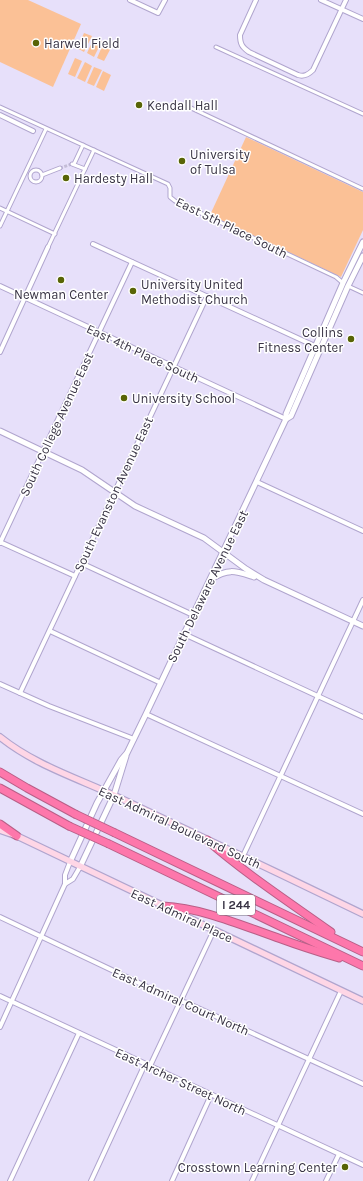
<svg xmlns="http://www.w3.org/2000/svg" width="363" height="1181" font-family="Karla,sans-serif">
<rect width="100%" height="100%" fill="#e7e0fa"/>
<!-- green -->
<g fill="#fbc196">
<path d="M0,0H28L81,24L53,87L0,62Z"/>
<path d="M84,33L92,36L84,52L77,48Z"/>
<path d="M94,38L102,41L94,57L87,53Z"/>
<path d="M104,42L112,46L104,61L97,58Z"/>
<path d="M75,58L82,61L75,77L68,74Z"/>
<path d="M85,62L92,66L85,82L77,78Z"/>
<path d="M94,67L102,70L94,86L87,83Z"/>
<path d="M103,71L111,75L104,91L96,87Z"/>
<path d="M246,137L363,192V230L341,277L210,215Z"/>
</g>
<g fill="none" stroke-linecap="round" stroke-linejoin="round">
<!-- pedestrian-tunnel -->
<path stroke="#c4bdd6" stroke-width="3" stroke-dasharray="3 1.5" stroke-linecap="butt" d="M60,168L72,164"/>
<!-- pedestrian casing -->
<g stroke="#b0a5ce" stroke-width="5">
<g id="pedestrian">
<path d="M216,47L363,114"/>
<path d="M0,107L168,184L170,188V197L175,201L336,277L343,283"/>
<path d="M189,107L363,189"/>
<path d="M72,164L85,169"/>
<path d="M74,164L83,145"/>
<circle cx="36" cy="176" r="6"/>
<path d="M42,175L60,168"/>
<path d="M0,208L55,234"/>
<path d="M0,226L46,129"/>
<path d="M48,247L94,150"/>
<path d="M348,286L363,293"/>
</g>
</g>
<!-- minor casing -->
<g stroke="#b0a5ce" stroke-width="6">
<g id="minor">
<path d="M130,0L158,13L165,0"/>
<path d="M256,0L240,35C240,44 242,47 249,52L298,75C304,77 308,75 313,70L346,0"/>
<path d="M321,0L363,19"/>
<path d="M0,115L33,131"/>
<path d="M93,244L317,347"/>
<path d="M0,286L286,419"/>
<path d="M0,352L48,247"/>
<path d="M257,482L363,531"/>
<path d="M0,542L75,576"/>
<path d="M0,543L132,262"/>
<path d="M81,563L193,615"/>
<path d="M50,631L161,683"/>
<path d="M184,634L363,717"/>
<path d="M0,684L49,706L134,739"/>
<path d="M20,693L207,296"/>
<path d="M146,714L363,814"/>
<path d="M243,856L363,600"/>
<path d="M65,884L73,879L80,867"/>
<path d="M0,917L175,1000L187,1003L363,1084"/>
<path d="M0,996L363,1165"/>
<path d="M0,1027L65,884V875L70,862"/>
<path d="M150,1066L214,930"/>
<path d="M10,1181L79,1033"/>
<path d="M91,1181L145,1064"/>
<path d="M172,1181L211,1095"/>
<path d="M252,1181L341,991"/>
<path d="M326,1181L339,1154"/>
</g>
</g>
<!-- tertiary casing -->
<g stroke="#b0a5ce" stroke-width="7">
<g id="tertiary">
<path d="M286,419V414L343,283L363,242"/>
<path d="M0,431L82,470L135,506L204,538L246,569L264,580L363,626"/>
<path d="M211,579C229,568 235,571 254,577"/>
<path d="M70,862L97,803L121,760L127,753L146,714L286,419L291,416L348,286L363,256"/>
<path d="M80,867L114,795L126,756"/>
</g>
</g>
<!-- secondary casing -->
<g stroke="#b0a5ce" stroke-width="8">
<g id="secondary">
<path d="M0,737C36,766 80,779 122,799C202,837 283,875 363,914"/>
<path d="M0,830L17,836L363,1001"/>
</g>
</g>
<!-- motorway casing -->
<g stroke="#b85f87" stroke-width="9">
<g id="motorway">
<path d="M0,772L27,788L75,814"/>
<path d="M0,788L69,826"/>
<path d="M0,824L17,836"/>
<path d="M115,833L363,952"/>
<path d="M207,840C246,874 289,902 331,932"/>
<path d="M109,844L363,966"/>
<path d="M163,906C203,908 243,926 281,939C300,946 319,952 339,958"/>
</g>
</g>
<!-- pedestrian -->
<use href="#pedestrian" stroke="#fff" stroke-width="3"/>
<!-- minor -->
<use href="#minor" stroke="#fff" stroke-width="4"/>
<!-- tertiary -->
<use href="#tertiary" stroke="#fff" stroke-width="5"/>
<!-- secondary -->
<use href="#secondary" stroke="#fed6e6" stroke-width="5.5"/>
<!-- motorway -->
<use href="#motorway" stroke="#fd77ab" stroke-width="7"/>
<!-- motorway-bridge casing -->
<g stroke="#b85f87" stroke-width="9" stroke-linecap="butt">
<g id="motorway-bridge">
<path d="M75,814L115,833"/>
<path d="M69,826L109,844"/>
</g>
</g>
<!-- motorway-bridge -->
<use href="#motorway-bridge" stroke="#fd77ab" stroke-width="7"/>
</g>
<!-- markers -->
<g fill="#586406" stroke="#fff" stroke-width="1.5">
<circle cx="36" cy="43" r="4"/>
<circle cx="139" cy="105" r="4"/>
<circle cx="182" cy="161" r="4"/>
<circle cx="66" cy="178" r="4"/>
<circle cx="61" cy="280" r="4"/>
<circle cx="133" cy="291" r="4"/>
<circle cx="351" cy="339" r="4"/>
<circle cx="124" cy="398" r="4"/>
<circle cx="345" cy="1167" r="4"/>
</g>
<g text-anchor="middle" stroke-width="3" stroke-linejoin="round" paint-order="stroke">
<!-- shield labels -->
<rect fill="#fff" stroke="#74707c" stroke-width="1" x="217" y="895" width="38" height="20" rx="3"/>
<g font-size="12" font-weight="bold" fill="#383344">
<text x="236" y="909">I 244</text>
</g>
<!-- poi labels -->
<g font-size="13" fill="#383344" stroke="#fff" text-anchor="start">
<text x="44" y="48">Harwell Field</text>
<text x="147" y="110">Kendall Hall</text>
<text x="190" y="159">University<tspan x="190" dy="15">of Tulsa</tspan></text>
<text x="74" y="183">Hardesty Hall</text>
<text x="141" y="289">University United<tspan x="141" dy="15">Methodist Church</tspan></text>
<text x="61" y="299" text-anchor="middle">Newman Center</text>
<text x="343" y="337" text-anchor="end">Collins<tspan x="343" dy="15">Fitness Center</tspan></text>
<text x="132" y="403">University School</text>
<text x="337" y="1172" text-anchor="end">Crosstown Learning Center</text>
</g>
<!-- street labels -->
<g font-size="13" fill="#383344" stroke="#fff">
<text transform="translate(232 227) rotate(26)" y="5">East 5th Place South</text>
<text transform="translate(143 353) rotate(25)" y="5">East 4th Place South</text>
<text transform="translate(56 424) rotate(-65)" y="5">South College Avenue East</text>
<text transform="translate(113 494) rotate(-65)" y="5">South Evanston Avenue East</text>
<text transform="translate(207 586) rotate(-64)" y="5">South Delaware Avenue East</text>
<text transform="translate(180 827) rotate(25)" y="5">East Admiral Boulevard South</text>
<text transform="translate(182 915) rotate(25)" y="5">East Admiral Place</text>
<text transform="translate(181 1001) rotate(24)" y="5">East Admiral Court North</text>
<text transform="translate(181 1081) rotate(25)" y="5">East Archer Street North</text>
</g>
</g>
</svg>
